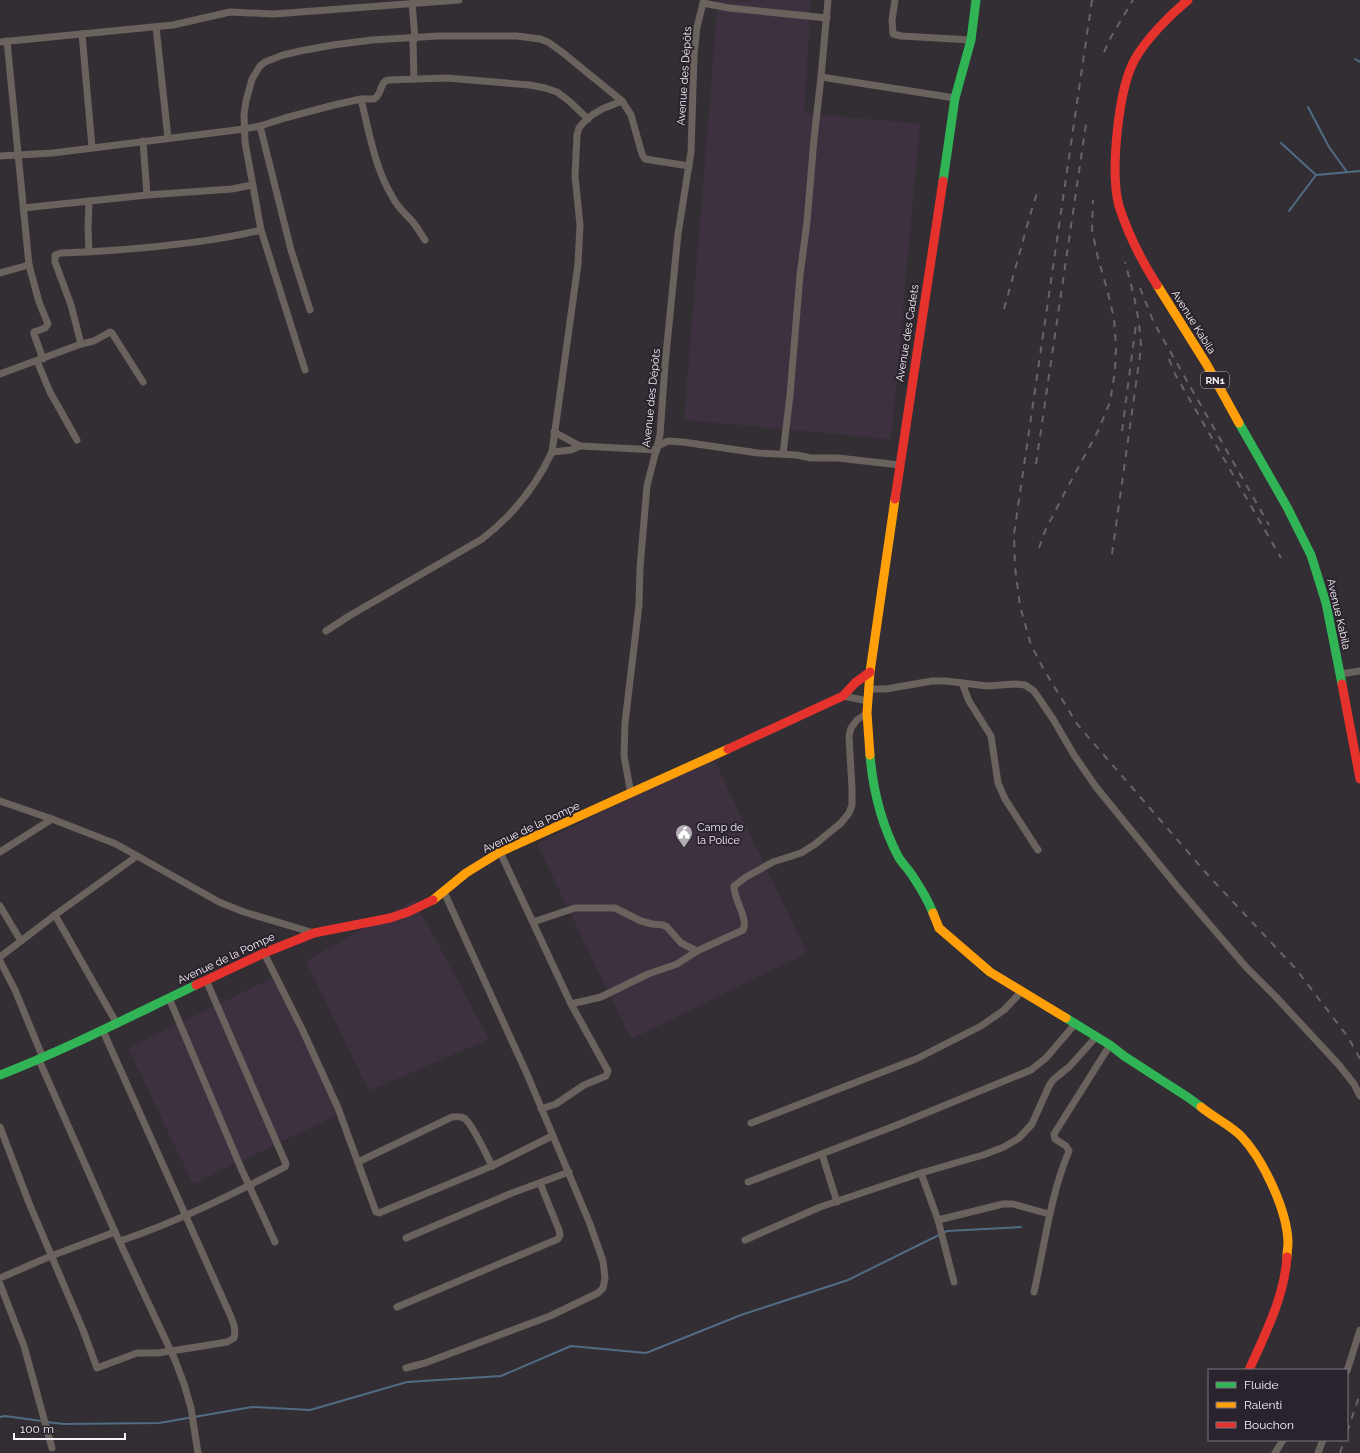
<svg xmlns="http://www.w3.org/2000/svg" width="1360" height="1453" font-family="Raleway,sans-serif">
<rect width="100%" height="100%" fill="#332e34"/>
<!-- built -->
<g fill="#3d313f">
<path d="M718,0L749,2L750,0H811L804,113L920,124L891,439L684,420Z"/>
<path d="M713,758L807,953L631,1039L537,844Z"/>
<path d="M414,900L489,1039L369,1091L306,961Z"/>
<path d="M279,975L345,1111L193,1184L128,1048Z"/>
</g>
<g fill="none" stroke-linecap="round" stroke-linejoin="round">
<!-- stream -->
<g stroke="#506c83" stroke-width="2">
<path d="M1355,59L1360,62"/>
<path d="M1308,107L1329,147L1347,172"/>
<path d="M1281,143L1316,175L1360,171"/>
<path d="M1289,211L1316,175"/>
<path d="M0,1417L5,1416L42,1421"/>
<path d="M46,1422L64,1424L159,1423L252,1407L310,1410L407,1382L501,1376L571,1346L646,1353L741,1315L848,1280L947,1231L1021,1227"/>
</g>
<!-- street -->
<g stroke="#6a625c" stroke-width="7">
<path d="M895,0L892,20L893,34L901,36L971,40"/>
<path d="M703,3L729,8L827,18"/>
<path d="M156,27L168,138"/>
<path d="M82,34L92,147"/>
<path d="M7,41L29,265L39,302L48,324L45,328L34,332V334L43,359"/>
<path d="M0,42L173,25L230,12L274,14L459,0"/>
<path d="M821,77L955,98"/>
<path d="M414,79L413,42L415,38L412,3L415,1"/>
<path d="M361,99C369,132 375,169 393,198C398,208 406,214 413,222C417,227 421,234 425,240"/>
<path d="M260,126L291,250L310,310"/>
<path d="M143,141L147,195"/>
<path d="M0,156L53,153L244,129L260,126L285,118L334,105L361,99H374C383,94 379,81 389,80L446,78L530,85L545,88L557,92L569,101L588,119"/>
<path d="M23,208L147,195L232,189L252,185"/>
<path d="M89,251L88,228L89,201"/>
<path d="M0,273L29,265"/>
<path d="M81,344L71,305L55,262V255L61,253C91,252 122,250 152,247C189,243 225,239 261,230"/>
<path d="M37,361L50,392L77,440"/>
<path d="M305,370L261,230L245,142L244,114L246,101L252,79L260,66L265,62L283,55L300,51L333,45L372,40L438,36H517L540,39L548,42L562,52L622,101L631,115L642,154L645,159L689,166"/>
<path d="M0,374L81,344L94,341L110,332L112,333L143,382"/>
<path d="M554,432L580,446L657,450"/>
<path d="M658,446L668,441L683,442L758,453L797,455L811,458H838L900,465"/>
<path d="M552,452L571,450L580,446"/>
<path d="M783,454L790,395L800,275L807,222L814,139L821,77L828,0"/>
<path d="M326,631L349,616L482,539C512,516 536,486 552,452L578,264L580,225L575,176L577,135L579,128L583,123L592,115L602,109L622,101"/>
<path d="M1340,674L1360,671"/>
<path d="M962,683L969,701L991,736L998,783L1005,799L1038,850"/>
<path d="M870,689H886L932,681H946L987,686L1015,684L1025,685L1034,691L1053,719L1074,755L1096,787L1158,863L1180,890L1246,967L1276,997L1339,1065L1354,1084L1360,1096"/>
<path d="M843,696L868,701"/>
<path d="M631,794L624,756L625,723L639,605L640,568L647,486L660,435L665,365L678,234L691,152L694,56L697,27L703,3"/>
<path d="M0,801L52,819L116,844L219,902L244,912L314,933"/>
<path d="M0,852L52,819"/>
<path d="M500,852L571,1004L608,1071L606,1076L584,1085L556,1104L541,1109"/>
<path d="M0,906L21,941"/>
<path d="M55,915L117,1024"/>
<path d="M533,922L575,908H615L641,921L652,924L663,925L667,927L681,943L697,951"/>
<path d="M264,953L303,1031L338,1108L376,1212L379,1213L492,1166L552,1136"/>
<path d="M0,957L55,915L137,856"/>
<path d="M0,961L15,990L43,1058"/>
<path d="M169,998L241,1168L275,1242"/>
<path d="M571,1004L601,997L648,974L677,964L697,951L743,930C749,919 733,898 734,886L746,877L773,862L801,853L814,845L841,823L849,813L852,805V788L849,736L851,728L857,720L867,713"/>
<path d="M39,1060L115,1232L175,1360L184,1384L191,1408L198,1453"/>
<path d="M751,1123L916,1059L981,1026L1004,1010L1021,992"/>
<path d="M0,1127L29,1203L83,1330L97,1368L137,1353H158L203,1346L227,1342L234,1338C237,1328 231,1317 227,1308L103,1031"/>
<path d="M822,1154L837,1202"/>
<path d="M358,1162L452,1117C456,1117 460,1116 464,1118C472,1123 487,1156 492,1166"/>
<path d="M921,1173L938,1220L954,1282"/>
<path d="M748,1182L897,1125L1031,1070L1046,1058L1075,1024"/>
<path d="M938,1220L1003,1204H1013L1049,1214"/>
<path d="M406,1238L512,1193L569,1172"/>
<path d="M745,1240L820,1207L921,1173L983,1155L1004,1147L1019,1138L1032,1124L1049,1086L1053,1080L1070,1066L1096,1037"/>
<path d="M120,1241C177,1222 231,1195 285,1167L286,1164L206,980"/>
<path d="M0,1278L51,1256L115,1232"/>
<path d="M0,1284L24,1346L52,1448"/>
<path d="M1034,1292C1045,1244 1050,1196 1069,1151L1066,1146L1055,1139L1054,1134L1110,1045"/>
<path d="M397,1307L558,1239L560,1235L559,1230L540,1183"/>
<path d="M406,1368L425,1363L550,1316L598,1293L603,1288L605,1278L603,1261L590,1224L527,1074L444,892"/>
<path d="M1347,1371L1360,1330"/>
<path d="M1275,1453L1283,1440"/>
<path d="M1318,1453L1323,1440"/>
</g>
<!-- fast -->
<g stroke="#30b455" stroke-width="9">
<path d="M943,181L955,98L971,40L976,0"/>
<path d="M1239,423L1287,507L1311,555L1326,603L1342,684"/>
<path d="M870,755C873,792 882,826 899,858C903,864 908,869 912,875C920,887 928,900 933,913"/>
<path d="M1066,1018L1110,1045L1124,1056L1189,1098L1201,1107"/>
<path d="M0,1075C67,1049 131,1016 196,985"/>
</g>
<!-- slow -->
<g stroke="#ff9f0a" stroke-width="9">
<path d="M1157,285L1207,365L1239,423"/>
<path d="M870,755L867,713L870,672L895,499"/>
<path d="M433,900L466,873L500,852L728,749"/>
<path d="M933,913L939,928L990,972L1066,1018"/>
<path d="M1201,1107C1213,1117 1230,1125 1241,1136C1263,1159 1287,1210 1288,1242C1288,1247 1287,1252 1287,1257"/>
</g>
<!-- jam -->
<g stroke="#e5322d" stroke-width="9">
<path d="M1157,285C1141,260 1128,234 1119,206C1110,173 1118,89 1135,59C1147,38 1170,15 1188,0"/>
<path d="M895,499L943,181"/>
<path d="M1342,684L1360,779"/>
<path d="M728,749L843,696L855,683L870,672"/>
<path d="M196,985L264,953L314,933L390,918L408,912L433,900"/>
<path d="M1249,1370C1265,1334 1284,1298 1287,1257"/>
</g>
<!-- rail -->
<g stroke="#696464" stroke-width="2" stroke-dasharray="7 7" stroke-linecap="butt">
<path d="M1092,0L1014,534L1015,567L1020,606L1031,645L1043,668L1077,724L1207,874L1296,969L1348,1037L1360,1059"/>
<path d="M1104,52L1111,37L1133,0"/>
<path d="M1140,288L1154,323L1269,525"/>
<path d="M1004,309L1031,212L1038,190"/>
<path d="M1169,359L1175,374L1281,558"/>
<path d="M1122,431L1136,324"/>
<path d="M1036,464L1086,124"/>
<path d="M1039,548L1045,531L1064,494L1098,431L1110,402L1115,371L1116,347L1114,318L1107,289L1098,258L1092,230L1093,200"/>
<path d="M1112,554L1141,348C1140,318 1133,291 1125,262"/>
<path d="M1347,1432L1360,1394"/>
<path d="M1340,1453L1344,1440"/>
</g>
</g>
<!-- icons -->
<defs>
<g id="civic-pin" transform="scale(0.9)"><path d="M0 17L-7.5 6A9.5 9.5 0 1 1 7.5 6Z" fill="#b2adb3" stroke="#2a222c"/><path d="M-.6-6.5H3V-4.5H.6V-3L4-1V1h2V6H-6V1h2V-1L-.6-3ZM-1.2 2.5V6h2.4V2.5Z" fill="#fff"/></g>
</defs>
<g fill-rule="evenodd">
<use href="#civic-pin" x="684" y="833"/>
</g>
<g text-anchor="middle" stroke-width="4" stroke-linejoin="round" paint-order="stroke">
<!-- shield labels -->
<rect fill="#2a222c" stroke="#bab4bb" stroke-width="1" x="1201" y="372" width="28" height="16" rx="3"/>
<g font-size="10" font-weight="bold" fill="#f7f2f8">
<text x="1215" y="384">RN1</text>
</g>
<!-- street labels -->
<g font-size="11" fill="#f7f2f8" stroke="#2a222c">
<text transform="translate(684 76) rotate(-86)" y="4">Avenue des Dépôts</text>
<text transform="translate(1194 322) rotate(58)" y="4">Avenue Kabila</text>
<text transform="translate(907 333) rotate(-81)" y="4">Avenue des Cadets</text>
<text transform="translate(651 398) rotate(-84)" y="4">Avenue des Dépôts</text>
<text transform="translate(1339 614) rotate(77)" y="4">Avenue Kabila</text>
<text transform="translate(531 827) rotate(-25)" y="4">Avenue de la Pompe</text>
<text transform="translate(226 958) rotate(-25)" y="4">Avenue de la Pompe</text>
</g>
<!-- poi labels -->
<g font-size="11" fill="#f7f2f8" stroke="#2a222c" text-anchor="start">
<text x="697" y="831">Camp de<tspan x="697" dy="13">la Police</tspan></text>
</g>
</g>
<!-- legend -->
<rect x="1208" y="1369" width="140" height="72" fill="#2a222c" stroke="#7c757e"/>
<rect x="1216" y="1382" width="20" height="6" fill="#30b455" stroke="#7c757e"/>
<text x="1244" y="1389" font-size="12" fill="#f7f2f8">Fluide</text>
<rect x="1216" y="1402" width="20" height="6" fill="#ff9f0a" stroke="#7c757e"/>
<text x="1244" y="1409" font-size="12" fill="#f7f2f8">Ralenti</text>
<rect x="1216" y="1422" width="20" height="6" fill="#e5322d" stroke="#7c757e"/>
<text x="1244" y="1429" font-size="12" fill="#f7f2f8">Bouchon</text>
<!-- scale -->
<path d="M14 1433v6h111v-6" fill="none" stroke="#f7f2f8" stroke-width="2"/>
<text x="20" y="1433" font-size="12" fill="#f7f2f8" stroke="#2a222c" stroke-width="3" paint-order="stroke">100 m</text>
</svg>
